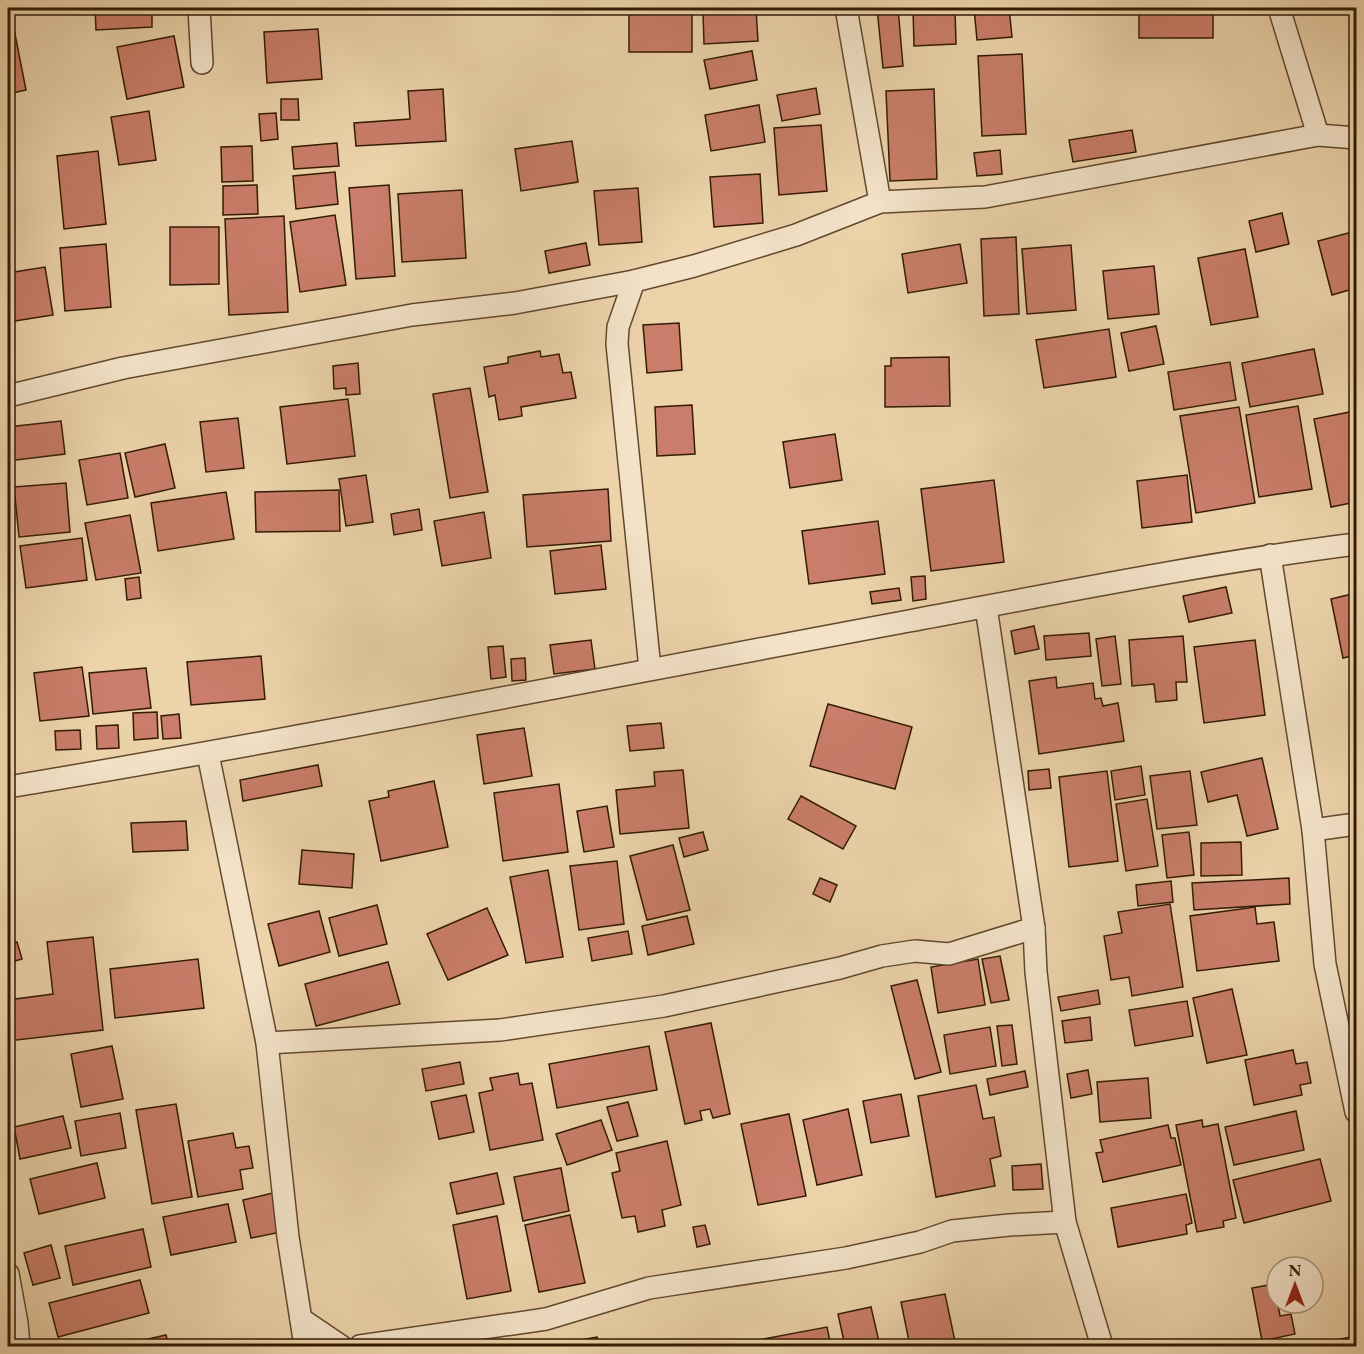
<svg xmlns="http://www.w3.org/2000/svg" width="1364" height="1354" font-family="'EB Garamond',serif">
<rect width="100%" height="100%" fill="#ecd3aa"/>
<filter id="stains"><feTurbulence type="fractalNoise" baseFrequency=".00333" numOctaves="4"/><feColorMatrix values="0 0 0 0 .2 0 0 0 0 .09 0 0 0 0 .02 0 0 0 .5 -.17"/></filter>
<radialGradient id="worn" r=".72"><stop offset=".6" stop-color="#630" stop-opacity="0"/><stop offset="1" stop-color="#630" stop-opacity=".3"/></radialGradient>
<!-- building -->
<g fill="#c97d6a" stroke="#331b04" stroke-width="1.5">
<path d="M95,8H152V27L96,30Z"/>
<rect x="629" y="8" width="63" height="44"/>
<path d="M877,8H898L903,66L883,68Z"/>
<path d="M913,8H955L956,44L914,46Z"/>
<path d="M974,8H1009L1012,37L977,40Z"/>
<rect x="1139" y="8" width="74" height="30"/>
<path d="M756,9L758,41L704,44L703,12Z"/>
<path d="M12,19L26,90L8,94V20Z"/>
<path d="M318,29L322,79L267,83L264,32Z"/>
<path d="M174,36L184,87L127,99L117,47Z"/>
<path d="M752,51L757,80L710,89L704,60Z"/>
<path d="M1022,54L1026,134L982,136L978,56Z"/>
<path d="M816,88L820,114L782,121L777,95Z"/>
<path d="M443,89L446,141L356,146L354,123L410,119L408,91Z"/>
<path d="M934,89L937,179L890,181L886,91Z"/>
<path d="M281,99H298L299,120H281Z"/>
<path d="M759,105L765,142L711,151L705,115Z"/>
<path d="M149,111L156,160L119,165L111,117Z"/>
<path d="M276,113L278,139L261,141L259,114Z"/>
<path d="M821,125L827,191L779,195L774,128Z"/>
<path d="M1132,130L1136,152L1073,162L1069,140Z"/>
<path d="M572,141L578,182L521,191L515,149Z"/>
<path d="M337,143L339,166L294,169L292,147Z"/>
<path d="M252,146L253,181L222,182L221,147Z"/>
<path d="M1000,150L1002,174L977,176L974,153Z"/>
<path d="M98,151L106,224L64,229L57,156Z"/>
<path d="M335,172L338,204L296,209L293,176Z"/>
<path d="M760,174L763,223L714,227L710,177Z"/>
<path d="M257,185L258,214L223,215V186Z"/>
<path d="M389,185L395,276L356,279L349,188Z"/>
<path d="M638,188L642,242L599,245L594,191Z"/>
<path d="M462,190L466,258L402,262L398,194Z"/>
<path d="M1282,213L1289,244L1256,252L1249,221Z"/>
<path d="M335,215L346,285L300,292L290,222Z"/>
<path d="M284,216L288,312L229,315L225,219Z"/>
<path d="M170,227H219V284L170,285Z"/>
<path d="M1356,231V288L1332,295L1318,241Z"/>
<path d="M1016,237L1019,314L984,316L981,239Z"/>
<path d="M586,243L590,265L549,273L545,251Z"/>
<path d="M106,244L111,307L65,311L60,248Z"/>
<path d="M960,244L967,283L908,293L902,254Z"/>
<path d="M1071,245L1076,310L1027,314L1022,249Z"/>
<path d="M1245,249L1258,317L1211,325L1198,258Z"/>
<path d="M1154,266L1159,314L1108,319L1103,271Z"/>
<path d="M45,267L53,315L8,322V273Z"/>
<path d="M679,323L682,370L647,373L643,325Z"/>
<path d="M1156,326L1164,364L1129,371L1121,333Z"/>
<path d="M1109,329L1116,377L1044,388L1036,340Z"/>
<path d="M1314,349L1323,394L1250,407L1242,363Z"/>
<path d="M540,351L541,357L559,354L563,373L571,372L576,398L521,407L522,416L499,420L495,395L489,397L484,367L508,363V357Z"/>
<path d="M949,357L950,406L885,407V366H891V358Z"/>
<path d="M1230,362L1236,400L1174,410L1168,372Z"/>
<path d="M358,363L360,394L346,395V388L334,389L333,366Z"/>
<path d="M470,388L488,492L450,498L433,394Z"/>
<path d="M348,399L355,456L287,464L280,407Z"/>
<path d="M692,405L695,454L657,456L655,407Z"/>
<path d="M1298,406L1312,489L1259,497L1246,415Z"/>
<path d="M1239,407L1255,503L1196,513L1180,416Z"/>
<path d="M1355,411L1356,420V502L1331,507L1314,419Z"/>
<path d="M238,418L244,468L206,472L200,422Z"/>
<path d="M61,421L65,454L8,461V427Z"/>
<path d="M835,434L842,480L790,488L783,442Z"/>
<path d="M165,444L175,488L135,497L125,453Z"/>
<path d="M120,453L128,498L87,505L79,460Z"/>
<path d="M366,475L373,522L346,526L339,479Z"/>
<path d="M1187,475L1192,522L1142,528L1137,481Z"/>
<path d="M994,480L1004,562L931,571L921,489Z"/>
<path d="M66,483L70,532L19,537L14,487Z"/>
<path d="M608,489L611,541L527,547L523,495Z"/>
<path d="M339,490L340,531L256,532L255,492Z"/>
<path d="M226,492L234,539L158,551L151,503Z"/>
<path d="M419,509L422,530L394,535L391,514Z"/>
<path d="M484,512L491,558L442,566L434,521Z"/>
<path d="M130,515L141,573L96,580L85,523Z"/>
<path d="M878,521L885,574L809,584L802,531Z"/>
<path d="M82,538L87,580L26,588L20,546Z"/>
<path d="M601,545L606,589L555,594L550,551Z"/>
<path d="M925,576L926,599L913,601L911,577Z"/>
<path d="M139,577L141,598L127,600L125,579Z"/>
<path d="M1226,587L1232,613L1189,622L1183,596Z"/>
<path d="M899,588L901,600L872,604L870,592Z"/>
<path d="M1356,593V655L1343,658L1331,599Z"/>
<path d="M1034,626L1039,649L1015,654L1011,631Z"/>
<path d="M1089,633L1091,656L1046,660L1044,636Z"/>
<path d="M1115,636L1121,684L1102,686L1096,639Z"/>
<path d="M1183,636L1187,682H1176L1177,700L1156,702L1154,684L1132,686L1129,640Z"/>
<path d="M591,640L595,669L554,674L550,645Z"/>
<path d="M1255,640L1265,715L1204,723L1194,647Z"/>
<path d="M503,646L506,677L491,679L488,647Z"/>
<path d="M261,656L265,699L191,705L187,662Z"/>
<path d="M525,658L526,680L512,681L511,659Z"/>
<path d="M82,667L89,716L40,721L34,673Z"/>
<path d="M146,668L151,708L93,714L89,673Z"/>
<path d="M1056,677L1057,688L1093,683L1095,699L1101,698L1103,706L1118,703L1124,741L1039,754L1029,681Z"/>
<path d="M828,704L912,727L895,789L810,766Z"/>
<path d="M157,712L158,738L134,740L133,713Z"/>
<path d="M179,714L181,738L163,739L161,716Z"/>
<path d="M661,723L664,748L630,751L627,726Z"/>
<path d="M118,725L119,748L97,749L96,726Z"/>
<path d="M524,728L532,776L484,784L477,735Z"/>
<path d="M80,730L81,749L56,750L55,731Z"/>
<path d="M1262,758L1278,829L1247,836L1237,795L1208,802L1201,772Z"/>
<path d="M318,765L322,786L243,801L240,780Z"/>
<path d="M1141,766L1145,795L1115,800L1111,771Z"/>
<path d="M1049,769L1051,788L1029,790L1028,771Z"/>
<path d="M683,770L689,828L620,834L616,790L655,786L654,772Z"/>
<path d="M1107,771L1118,861L1069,867L1059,777Z"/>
<path d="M1190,771L1197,825L1157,829L1150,776Z"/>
<path d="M434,781L448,847L381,861L369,801L389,797L388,791Z"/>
<path d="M559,784L568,852L503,861L494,793Z"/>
<path d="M801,796L856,826L843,849L788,819Z"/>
<path d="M1147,799L1158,866L1126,871L1116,804Z"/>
<path d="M607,806L614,847L584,852L577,811Z"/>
<path d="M186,821L188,850L133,852L131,823Z"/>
<path d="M703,832L708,850L684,857L679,838Z"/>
<path d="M1189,832L1194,875L1167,878L1162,835Z"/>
<path d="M1241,842L1242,875L1201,876V843Z"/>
<path d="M673,845L690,910L647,920L630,856Z"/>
<path d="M302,850L354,854L352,888L299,884Z"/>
<path d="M617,861L624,924L579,930L570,866Z"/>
<path d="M548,870L563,957L526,963L510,877Z"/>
<path d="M820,878L837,885L830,902L813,894Z"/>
<path d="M1289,878L1290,904L1194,910L1192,883Z"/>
<path d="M1171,881L1173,902L1138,906L1136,885Z"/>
<path d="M1170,904L1183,987L1132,996L1129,977L1111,980L1104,936L1122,933L1118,912Z"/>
<path d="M377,905L387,944L339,956L329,918Z"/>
<path d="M1255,907L1257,924L1274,922L1279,961L1197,971L1190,916Z"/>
<path d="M487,908L508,955L448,980L427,934Z"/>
<path d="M319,911L330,952L279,966L268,924Z"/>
<path d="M687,916L694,944L648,955L642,926Z"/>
<path d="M628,931L632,954L592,961L588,938Z"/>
<path d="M93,937L103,1030L8,1041V1000L53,994L47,942Z"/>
<rect x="1352" y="939" width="4" height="21"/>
<path d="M17,942L22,959L8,963V945Z"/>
<path d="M1000,956L1009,1000L991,1003L982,959Z"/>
<path d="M198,959L204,1008L115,1018L110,969Z"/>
<path d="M978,959L985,1005L938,1013L931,967Z"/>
<path d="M388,962L400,1004L316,1026L305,984Z"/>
<path d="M917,980L941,1072L915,1079L891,986Z"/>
<path d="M1232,989L1247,1055L1207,1063L1193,998Z"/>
<path d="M1098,990L1100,1004L1061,1011L1058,997Z"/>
<path d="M1187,1001L1193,1036L1135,1046L1129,1010Z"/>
<path d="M1090,1017L1092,1040L1065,1043L1062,1021Z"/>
<path d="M711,1023L730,1114L713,1118L710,1109L700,1111L702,1120L685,1124L665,1032Z"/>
<path d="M1012,1025L1017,1064L1002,1066L997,1026Z"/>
<path d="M990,1027L996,1066L950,1074L944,1035Z"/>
<path d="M112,1046L123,1099L81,1107L71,1054Z"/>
<path d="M649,1046L657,1090L557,1108L549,1064Z"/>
<path d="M1293,1050L1296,1064L1307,1062L1311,1083L1300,1085L1302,1095L1254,1105L1245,1060Z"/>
<path d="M460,1062L464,1084L426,1091L422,1069Z"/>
<path d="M1088,1070L1092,1094L1071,1098L1067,1074Z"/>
<path d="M1025,1071L1028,1087L990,1095L987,1079Z"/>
<path d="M518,1073L520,1085L532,1083L543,1140L490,1150L479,1093L493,1090L490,1078Z"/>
<path d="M1148,1078L1151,1118L1100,1122L1097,1082Z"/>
<path d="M976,1085L983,1119L994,1117L1001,1156L990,1159L995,1186L936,1197L918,1096Z"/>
<path d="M901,1094L909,1136L871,1143L863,1101Z"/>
<path d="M466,1095L474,1132L439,1139L431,1102Z"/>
<path d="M628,1102L638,1136L617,1141L607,1107Z"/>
<path d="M176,1104L192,1197L152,1204L136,1110Z"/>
<path d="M848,1109L862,1175L817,1185L803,1120Z"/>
<path d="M1296,1111L1304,1150L1234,1165L1225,1127Z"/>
<path d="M120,1113L126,1148L81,1156L75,1121Z"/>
<path d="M789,1114L806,1196L758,1205L741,1124Z"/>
<path d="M63,1116L71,1148L20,1159L14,1127Z"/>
<path d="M601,1120L612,1150L567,1165L556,1134Z"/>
<path d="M1202,1120L1203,1127L1218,1124L1236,1218L1223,1221L1224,1227L1197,1232L1176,1125Z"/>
<path d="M1168,1125L1171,1138H1175L1181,1165L1103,1182L1096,1153L1103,1152L1100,1140Z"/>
<path d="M233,1133L236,1148L249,1146L253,1168L240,1170L243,1189L198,1197L188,1141Z"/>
<path d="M667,1141L681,1205L662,1210L665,1226L638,1232L635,1216L622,1218L612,1173L620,1171L616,1153Z"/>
<path d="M1320,1159L1331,1201L1244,1223L1233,1180Z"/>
<path d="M97,1163L105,1198L39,1214L30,1179Z"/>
<path d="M1041,1164L1043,1189L1013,1190L1012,1166Z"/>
<path d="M561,1168L569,1211L523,1221L514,1177Z"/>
<path d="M497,1173L504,1204L457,1214L450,1183Z"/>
<path d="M273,1193L281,1232L251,1238L243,1200Z"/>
<path d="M1186,1194L1192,1223L1186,1225L1187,1234L1118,1247L1111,1208Z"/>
<path d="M228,1204L236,1242L171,1255L163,1217Z"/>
<path d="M570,1215L585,1283L539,1292L525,1225Z"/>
<path d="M497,1216L511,1291L467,1299L453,1225Z"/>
<path d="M705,1225L710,1244L697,1247L693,1227Z"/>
<path d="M143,1229L151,1267L73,1285L65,1246Z"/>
<path d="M51,1245L60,1278L33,1285L24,1253Z"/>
<path d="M140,1280L149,1313L58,1337L49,1303Z"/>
<path d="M1274,1284L1280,1316L1291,1314L1295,1334L1262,1341L1252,1288Z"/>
<path d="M945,1294L956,1346H910L901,1302Z"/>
<path d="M871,1307L880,1346H845L838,1314Z"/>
<path d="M827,1327L831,1346H749L748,1342Z"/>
<path d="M166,1335L169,1346H127L126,1344Z"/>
<path d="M1356,1336V1346H1331L1330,1341Z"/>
<path d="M597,1337L599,1346H545Z"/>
</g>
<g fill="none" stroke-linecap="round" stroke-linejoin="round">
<!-- street casing -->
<g stroke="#61492e" stroke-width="24">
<g id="street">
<path d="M199,8L202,63"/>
<path d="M846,8L880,202"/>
<path d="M1279,8L1318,135"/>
<path d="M634,281L618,327L617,344L650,669"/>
<path d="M8,396L123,368L412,315L515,303L634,281L694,266L796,235L880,202L985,197L1318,135L1356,138"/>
<path d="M1270,555L1313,830L1325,964L1356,1112"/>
<path d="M986,607L1034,928L1036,972L1065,1222L1102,1346"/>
<path d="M208,754L267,1043L288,1237L305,1346"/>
<path d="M8,787C309,737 608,677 909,621C1058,593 1206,563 1356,544"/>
<path d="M1313,830L1356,824"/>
<path d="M267,1043L500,1030L664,1006L840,968L882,956L915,951L949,954L1034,928"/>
<path d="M8,1274L17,1323L19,1346"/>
<path d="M301,1319L341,1346"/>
<path d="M360,1346L546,1319L649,1288L846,1258L920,1242L952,1231L1009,1225L1065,1222"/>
</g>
</g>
<!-- street -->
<use href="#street" stroke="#f3e2c8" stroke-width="21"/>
</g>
<!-- margin -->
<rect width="1364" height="1354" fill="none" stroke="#ecd3aa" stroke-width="30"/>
<rect x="9" y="9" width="1346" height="1336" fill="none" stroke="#331b04" stroke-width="3"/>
<rect x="15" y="15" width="1334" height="1324" fill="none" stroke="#331b04" stroke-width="1.5"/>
<!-- north arrow -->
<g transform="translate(1295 1285)"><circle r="28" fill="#f3e2c8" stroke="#a6927a" stroke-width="1.5"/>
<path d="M0-4.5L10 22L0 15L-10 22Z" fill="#8f2418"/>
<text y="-9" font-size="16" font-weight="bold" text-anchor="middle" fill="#331b04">N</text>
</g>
<rect width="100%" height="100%" filter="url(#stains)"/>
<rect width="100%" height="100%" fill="url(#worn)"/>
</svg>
